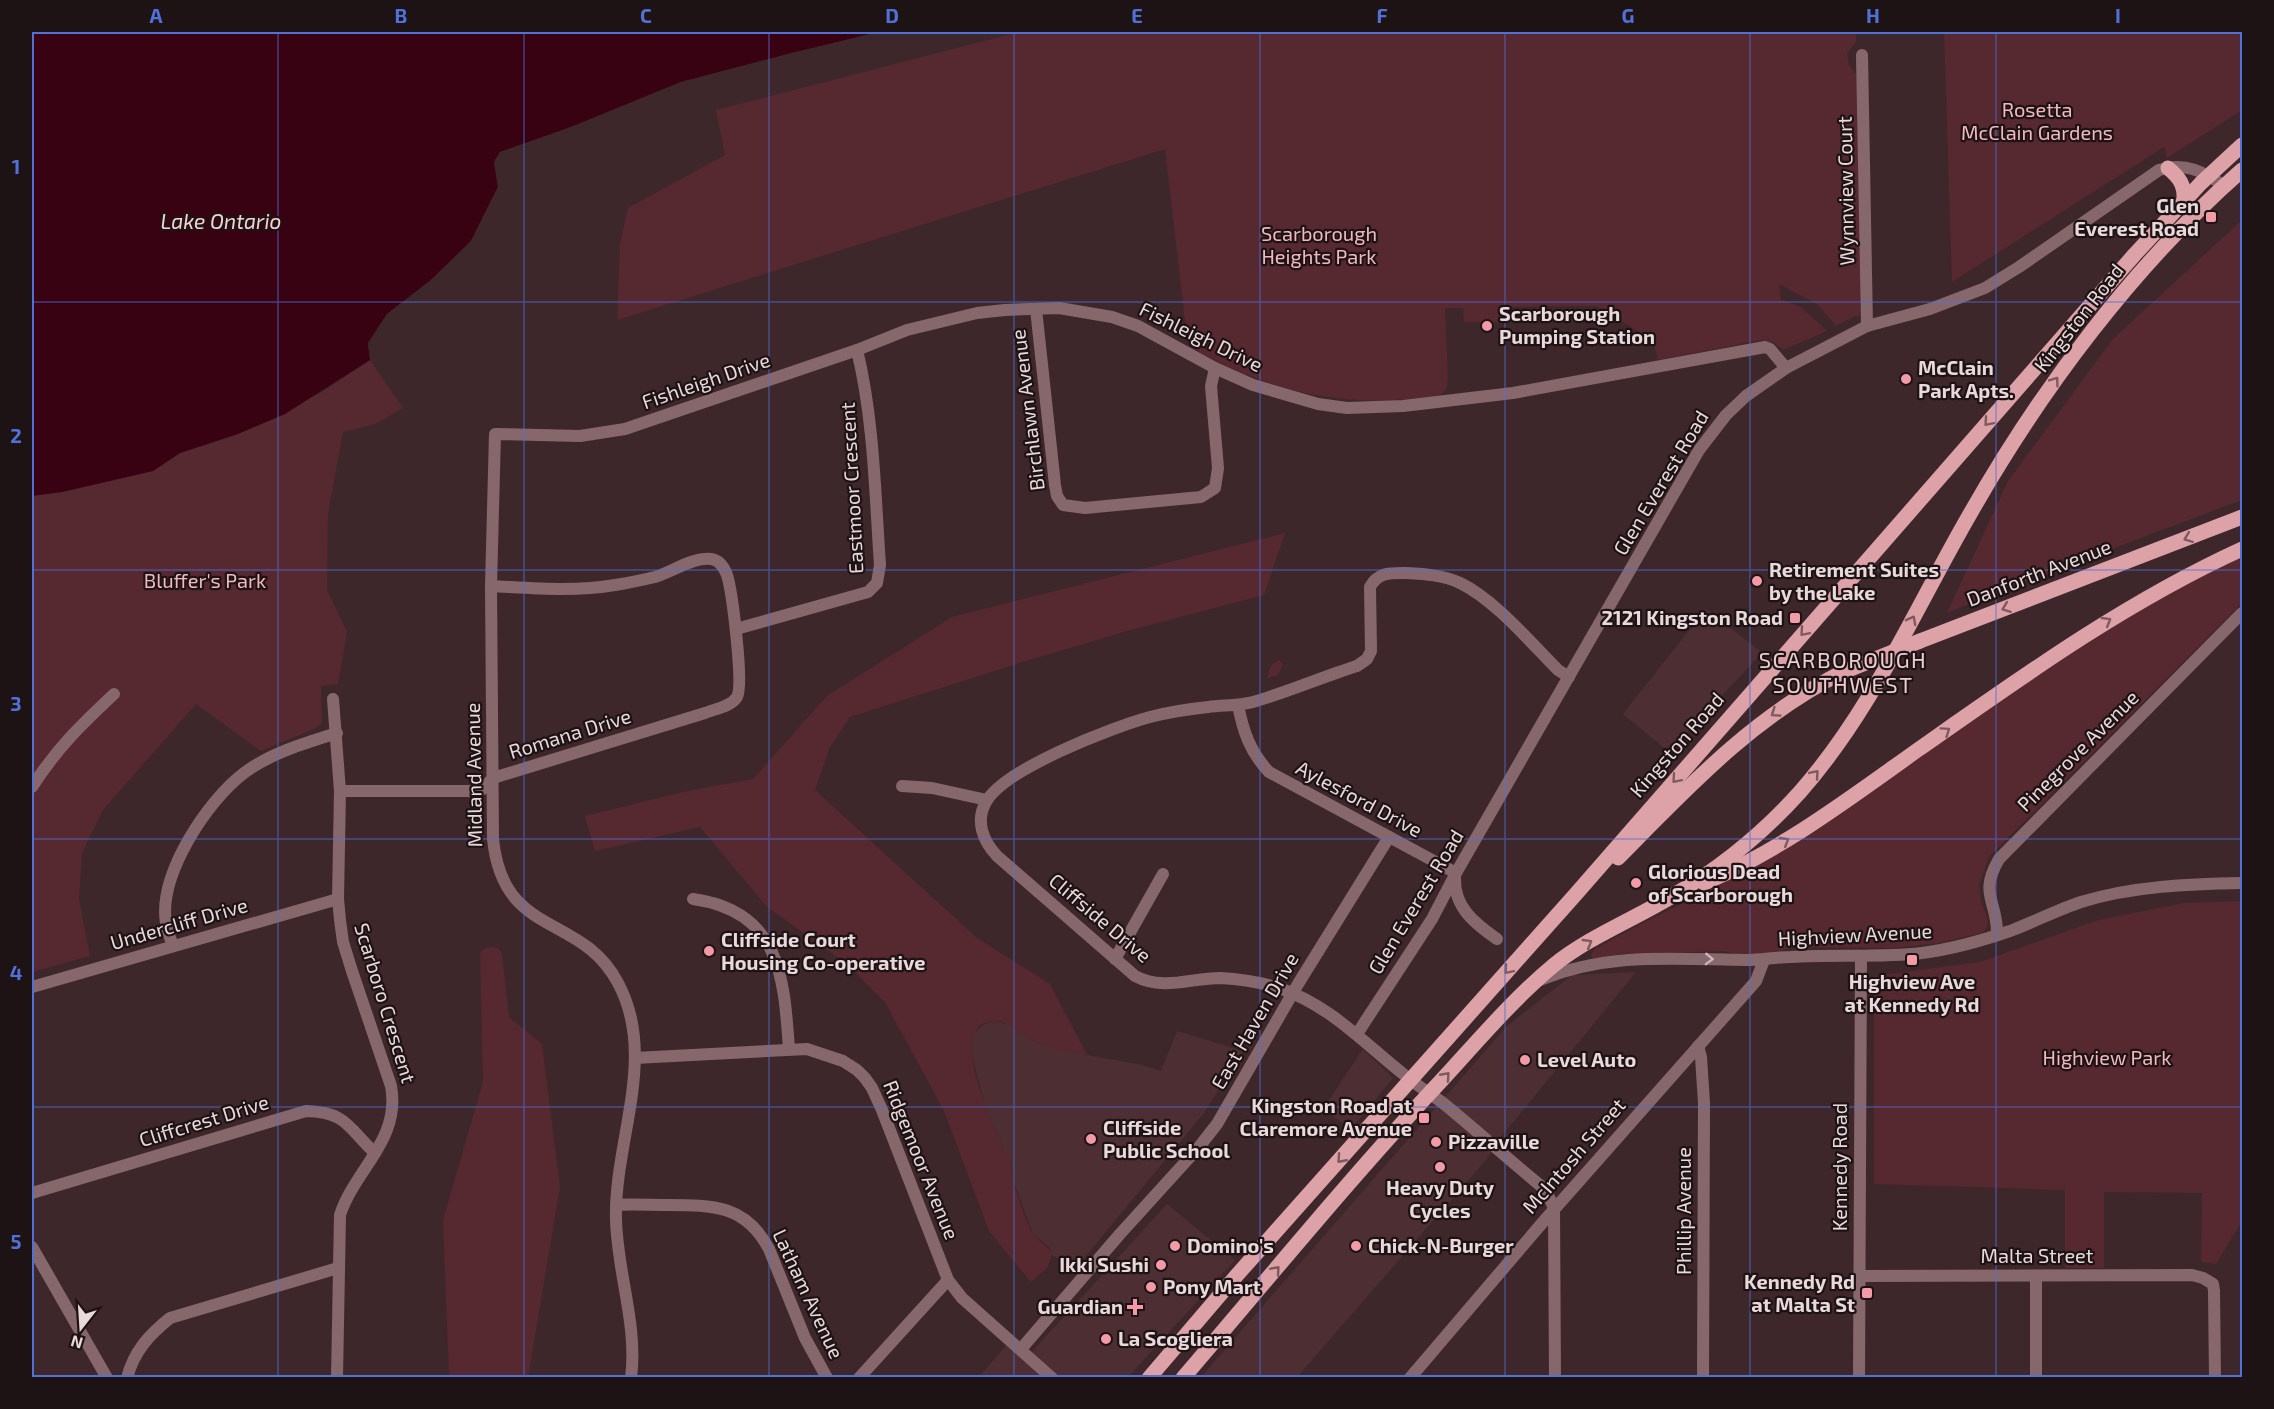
<svg xmlns="http://www.w3.org/2000/svg" width="2274" height="1409" font-family="'Exo 2',sans-serif">
<rect width="100%" height="100%" fill="#3e272a"/>
<!-- built -->
<g fill="#4d2f33">
<path d="M1706,609L1762,653L1669,752L1623,714Z"/>
<path d="M1636,972L1501,1137L1486,1160L1297,1377L1200,1378L1507,1026L1572,975Z"/>
<path d="M994,1021L1010,1025L1035,1042L1087,1055L1142,1065L1161,1071L1177,1031L1243,1051L1204,1113L1075,1269L1052,1255L1049,1247L1033,1234L1013,1180L1011,1165L985,1106L971,1051L974,1033L984,1024Z"/>
<path d="M1363,1049L1393,1078L1351,1129L1323,1109Z"/>
<path d="M1167,1204L1235,1260L1128,1377L978,1378L1010,1341L1028,1356Z"/>
</g>
<!-- green -->
<g fill="#562830">
<path d="M1019,32H1856V42L1847,53L1849,65L1860,79V316H1855L1836,326L1817,304L1779,284L1781,300L1801,307L1827,331L1783,350L1774,343L1762,340L1658,360L1653,341L1597,306L1506,307V322H1464L1463,308H1445L1448,378L1447,387L1441,395C1351,410 1273,394 1194,349L1195,342L1185,321L1165,149L617,320L620,243L628,208L725,155L716,110Z"/>
<path d="M1944,32H2242V110L2167,158L2164,147L1952,282Z"/>
<path d="M2242,220V500L2031,579L1947,613L2008,481L2113,339Z"/>
<path d="M370,360L403,408L375,424L343,432L328,514L327,590L347,632L338,684L321,686L322,723L314,729L261,751L196,704L103,810L82,853L79,899L90,956L32,972V496L62,492L153,471L180,453L238,434L324,391Z"/>
<path d="M1285,533L1264,595L1127,631L1013,665L850,717L830,747L815,790L977,938L1050,984L1087,1055C1070,1051 1049,1049 1034,1041C1020,1035 1010,1021 994,1021C940,1023 1001,1140 1010,1162C1012,1167 1012,1173 1013,1179C1015,1189 1028,1228 1034,1235C1040,1243 1048,1245 1052,1255L1047,1268L1031,1282L989,1231L944,1111L885,1002L848,965L766,906L700,827L595,851L585,816L687,791L753,779L827,696L952,617Z"/>
<path d="M2242,556V603L1989,857L1979,885L1981,901L1988,919L1987,927L1982,933L1938,943L1893,948L1792,947L1770,955H1737L1725,951L1621,954L1605,958H1592V953L1595,949C1663,909 1737,881 1803,838C1894,780 1978,712 2068,653C2124,617 2183,586 2242,556Z"/>
<path d="M1279,660L1283,664L1278,675L1267,678L1271,665Z"/>
<path d="M2242,901V1221L2216,1264L2201,1262L2202,1193L2104,1192V1268H2065V1190L1874,1184V976L1980,962L2098,920L2184,903Z"/>
<path d="M493,947L499,949L502,955L509,1017L542,1044L560,1187L528,1377H449L443,1220L483,1082L480,953L486,948Z"/>
</g>
<!-- water -->
<path fill="#390212" d="M32,32H877L681,82L571,127L500,152L494,162L498,187L471,241L431,280L387,314L368,343L370,360L285,414L238,434L180,453L153,471L62,492L32,496Z"/>
<!-- pier -->
<path fill="#3e272a" d="M880,32L878,34L682,85L572,130L502,155L497,162L501,188L473,243L433,282L389,316L371,343L373,358L370,360L368,343L387,314L431,280L471,241L498,187L494,162L500,152L571,127L681,82L791,53Z"/>
<g fill="none" stroke-linecap="round" stroke-linejoin="round">
<!-- minor -->
<g stroke="#86686c" stroke-width="12">
<path d="M1862,55L1867,326"/>
<path d="M1036,309L1055,485L1057,496L1063,505L1085,508L1201,497L1215,488L1218,468L1211,386L1215,368"/>
<path d="M736,629L868,592L877,583L880,565C875,494 874,420 857,350"/>
<path d="M333,699L340,791L338,899L340,920L343,942L352,971L391,1086C401,1140 355,1169 340,1215L337,1378"/>
<path d="M1238,705C1243,731 1250,752 1269,772L1456,873"/>
<path d="M902,786L932,788L987,800"/>
<path d="M32,787C57,748 81,725 114,694"/>
<path d="M340,791H475L483,789L493,778L705,713C714,709 731,707 737,697C744,684 732,591 727,575C724,567 719,560 711,559C693,557 672,572 655,577C642,580 628,583 615,585C574,592 532,588 491,586"/>
<path d="M1455,878C1454,907 1474,923 1497,939"/>
<path d="M693,899C780,911 784,977 789,1049"/>
<path d="M1997,935C1998,901 1978,895 1999,859L2242,613"/>
<path d="M173,945C170,938 167,931 166,923C158,875 207,801 244,773C271,753 305,743 337,733"/>
<path d="M1115,959L1163,874"/>
<path d="M1540,980C1609,952 1673,959 1746,960C1761,960 1776,957 1791,957C1834,954 1878,958 1922,953C1952,949 1981,941 2010,931C2034,922 2057,910 2081,902C2133,886 2189,884 2242,883"/>
<path d="M32,987L338,899"/>
<path d="M1357,1034L1432,919L1456,873L1699,450L1726,415L1746,396L1786,368L1867,326L1930,309L1985,288L2019,267L2159,170C2185,162 2203,171 2224,186"/>
<path d="M1698,1046L1701,1057L1704,1103L1703,1378"/>
<path d="M635,1058L807,1049L843,1061L857,1070L865,1078L872,1088L882,1110L948,1280L962,1298L1052,1378"/>
<path d="M32,1193L306,1111C347,1112 348,1128 375,1153"/>
<path d="M616,1205C633,1204 651,1205 668,1205C713,1205 746,1205 769,1249L805,1338L827,1378"/>
<path d="M32,1247L107,1378"/>
<path d="M1859,1276L2192,1275L2203,1278L2213,1284L2214,1291L2215,1378"/>
<path d="M1021,1349L1120,1234L1199,1147L1217,1124L1298,984L1389,837"/>
<path d="M127,1378C134,1351 149,1335 170,1318L338,1268"/>
<path d="M631,1378C638,1325 617,1272 616,1219C614,1141 658,1057 618,983C581,912 503,939 493,839L491,586L495,434L580,436L625,429L857,350L907,330L977,313L1005,310L1059,308L1112,317L1138,326L1215,368L1253,385L1318,404L1347,408L1403,406L1513,393L1765,347L1770,349L1786,368"/>
<path d="M859,1378L948,1280"/>
<path d="M1410,1378L1543,1222L1756,981L1764,960"/>
<path d="M1555,1378L1554,1208L1547,1193L1541,1186C1508,1159 1476,1130 1443,1103C1429,1093 1415,1084 1402,1073C1362,1041 1329,1005 1279,988C1260,982 1240,979 1220,978C1191,978 1163,991 1135,976L997,856C983,841 975,821 986,802C1004,769 1113,727 1150,717C1169,712 1189,709 1208,707C1224,705 1238,706 1253,702C1288,692 1322,677 1357,666L1367,659L1371,651L1370,587C1378,572 1390,573 1406,573C1424,574 1443,575 1460,583C1494,599 1531,643 1558,670L1569,677"/>
<path d="M1859,1378L1861,956"/>
<path d="M2036,1378V1276"/>
</g>
<!-- major -->
<g stroke="#dda1a8" stroke-width="15">
<path d="M2168,168C2179,177 2185,185 2184,200"/>
<path d="M1920,641L2242,517"/>
<path d="M1618,858C1687,788 1754,716 1843,672"/>
<path d="M1704,883C1782,850 1850,798 1919,749C2023,676 2126,602 2242,549"/>
<path d="M1149,1378L1237,1275L1575,895L2135,254L2201,183L2242,145"/>
<path d="M1183,1378C1268,1279 1351,1177 1440,1082C1477,1042 1512,1000 1554,965C1590,936 1635,919 1674,895C1720,868 1764,832 1800,792C1873,709 1915,609 1970,514C2041,389 2134,265 2242,170"/>
</g>
<!-- major-bridge -->
<path stroke="#dda1a8" stroke-width="15" d="M1843,672L1920,641"/>
</g>
<!-- one-way arrows -->
<defs><path id="oneway-chevron" d="M-2-3.5L2.5 0L-2 3.5" fill="none" stroke-width="1.6" stroke-linecap="round" stroke-linejoin="round" transform="scale(1.5)"/></defs>
<g stroke="#7e5a5e">
<use href="#oneway-chevron" transform="translate(2055 381) rotate(-54)"/>
<use href="#oneway-chevron" transform="translate(1988 422) rotate(131)"/>
<use href="#oneway-chevron" transform="translate(2188 538) rotate(159)"/>
<use href="#oneway-chevron" transform="translate(2006 608) rotate(159)"/>
<use href="#oneway-chevron" transform="translate(1912 620) rotate(-62)"/>
<use href="#oneway-chevron" transform="translate(2107 621) rotate(-31)"/>
<use href="#oneway-chevron" transform="translate(1804 632) rotate(131)"/>
<use href="#oneway-chevron" transform="translate(1775 713) rotate(145)"/>
<use href="#oneway-chevron" transform="translate(1946 731) rotate(-35)"/>
<use href="#oneway-chevron" transform="translate(1815 774) rotate(-50)"/>
<use href="#oneway-chevron" transform="translate(1676 779) rotate(131)"/>
<use href="#oneway-chevron" transform="translate(1785 841) rotate(-31)"/>
<use href="#oneway-chevron" transform="translate(1588 943) rotate(-31)"/>
<use href="#oneway-chevron" transform="translate(1508 970) rotate(131)"/>
<use href="#oneway-chevron" transform="translate(1446 1076) rotate(-48)"/>
<use href="#oneway-chevron" transform="translate(1341 1159) rotate(132)"/>
<use href="#oneway-chevron" transform="translate(1276 1270) rotate(-49)"/>
</g>
<use stroke="#cbb7b9" href="#oneway-chevron" transform="translate(1709 959) rotate(2)"/>
<!-- grid -->
<path fill="none" stroke="#5071d8" stroke-width="1.5" stroke-opacity="0.55" d="M278,32V1378M524,32V1378M769,32V1378M1014,32V1378M1260,32V1378M1505,32V1378M1750,32V1378M1996,32V1378M32,302H2242M32,570H2242M32,839H2242M32,1107H2242"/>
<!-- markers -->
<g fill="#f39aa7" stroke="#1e1314" stroke-width="2">
<rect x="2205" y="211" width="12" height="12" rx="3"/>
<circle cx="1487" cy="326" r="6"/>
<circle cx="1906" cy="379" r="6"/>
<circle cx="1757" cy="581" r="6"/>
<rect x="1789" y="612" width="12" height="12" rx="3"/>
<circle cx="1636" cy="883" r="6"/>
<circle cx="709" cy="951" r="6"/>
<rect x="1906" y="954" width="12" height="12" rx="3"/>
<circle cx="1525" cy="1060" r="6"/>
<rect x="1418" y="1112" width="12" height="12" rx="3"/>
<circle cx="1091" cy="1139" r="6"/>
<circle cx="1436" cy="1142" r="6"/>
<circle cx="1440" cy="1167" r="6"/>
<circle cx="1175" cy="1246" r="6"/>
<circle cx="1356" cy="1246" r="6"/>
<circle cx="1161" cy="1265" r="6"/>
<circle cx="1151" cy="1287" r="6"/>
<rect x="1861" y="1287" width="12" height="12" rx="3"/>
<path d="M1132 1298h6v6h6v6h-6v6h-6v-6h-6v-6h6z"/>
<circle cx="1106" cy="1339" r="6"/>
</g>
<g text-anchor="middle" stroke-width="4.5" stroke-linejoin="round" paint-order="stroke">
<!-- park labels -->
<g font-size="20" fill="#f3b8bf" stroke="#1e1314">
<text x="2037" y="117">Rosetta<tspan x="2037" dy="23">McClain Gardens</tspan></text>
<text x="1319" y="241">Scarborough<tspan x="1319" dy="23">Heights Park</tspan></text>
<text x="205" y="588">Bluffer's Park</text>
<text x="2107" y="1065">Highview Park</text>
</g>
<!-- street labels -->
<g font-size="20" fill="#e9d9da" stroke="#1e1314">
<text transform="translate(1846 191) rotate(-91)" y="7">Wynnview Court</text>
<text transform="translate(2079 318) rotate(-52)" y="7">Kingston Road</text>
<text transform="translate(1201 337) rotate(26)" y="7">Fishleigh Drive</text>
<text transform="translate(706 381) rotate(-19)" y="7">Fishleigh Drive</text>
<text transform="translate(1028 410) rotate(-97)" y="7">Birchlawn Avenue</text>
<text transform="translate(1661 483) rotate(-59)" y="7">Glen Everest Road</text>
<text transform="translate(852 488) rotate(-93)" y="7">Eastmoor Crescent</text>
<text transform="translate(2039 573) rotate(-21)" y="7">Danforth Avenue</text>
<text transform="translate(570 734) rotate(-17)" y="7">Romana Drive</text>
<text transform="translate(1677 745) rotate(-49)" y="7">Kingston Road</text>
<text transform="translate(2078 751) rotate(-45)" y="7">Pinegrove Avenue</text>
<text transform="translate(474 775) rotate(-91)" y="7">Midland Avenue</text>
<text transform="translate(1359 799) rotate(28)" y="7">Aylesford Drive</text>
<text transform="translate(1416 902) rotate(-59)" y="7">Glen Everest Road</text>
<text transform="translate(1100 918) rotate(40)" y="7">Cliffside Drive</text>
<text transform="translate(179 924) rotate(-16)" y="7">Undercliff Drive</text>
<text transform="translate(1855 935) rotate(-3)" y="7">Highview Avenue</text>
<text transform="translate(385 1003) rotate(73)" y="7">Scarboro Crescent</text>
<text transform="translate(1255 1021) rotate(-60)" y="7">East Haven Drive</text>
<text transform="translate(204 1121) rotate(-17)" y="7">Cliffcrest Drive</text>
<text transform="translate(1574 1156) rotate(-49)" y="7">McIntosh Street</text>
<text transform="translate(921 1160) rotate(68)" y="7">Ridgemoor Avenue</text>
<text transform="translate(1840 1167) rotate(-90)" y="7">Kennedy Road</text>
<text transform="translate(1684 1211) rotate(-90)" y="7">Phillip Avenue</text>
<text x="2037" y="1263">Malta Street</text>
<text transform="translate(808 1294) rotate(65)" y="7">Latham Avenue</text>
</g>
<!-- poi labels -->
<g font-size="20" font-weight="bold" fill="#e9d9da" stroke="#1e1314" text-anchor="start">
<text x="2199" y="213" text-anchor="end">Glen<tspan x="2199" dy="23">Everest Road</tspan></text>
<text x="1499" y="321">Scarborough<tspan x="1499" dy="23">Pumping Station</tspan></text>
<text x="1918" y="375">McClain<tspan x="1918" dy="23">Park Apts.</tspan></text>
<text x="1769" y="577">Retirement Suites<tspan x="1769" dy="23">by the Lake</tspan></text>
<text x="1783" y="625" text-anchor="end">2121 Kingston Road</text>
<text x="1648" y="879">Glorious Dead<tspan x="1648" dy="23">of Scarborough</tspan></text>
<text x="721" y="947">Cliffside Court<tspan x="721" dy="23">Housing Co-operative</tspan></text>
<text x="1912" y="989" text-anchor="middle">Highview Ave<tspan x="1912" dy="23">at Kennedy Rd</tspan></text>
<text x="1537" y="1067">Level Auto</text>
<text x="1412" y="1113" text-anchor="end">Kingston Road at<tspan x="1412" dy="23">Claremore Avenue</tspan></text>
<text x="1103" y="1135">Cliffside<tspan x="1103" dy="23">Public School</tspan></text>
<text x="1448" y="1149">Pizzaville</text>
<text x="1440" y="1195" text-anchor="middle">Heavy Duty<tspan x="1440" dy="23">Cycles</tspan></text>
<text x="1187" y="1253">Domino's</text>
<text x="1368" y="1253">Chick-N-Burger</text>
<text x="1149" y="1272" text-anchor="end">Ikki Sushi</text>
<text x="1855" y="1289" text-anchor="end">Kennedy Rd<tspan x="1855" dy="23">at Malta St</tspan></text>
<text x="1163" y="1294">Pony Mart</text>
<text x="1123" y="1314" text-anchor="end">Guardian</text>
<text x="1118" y="1346">La Scogliera</text>
</g>
<!-- water labels -->
<g font-size="21" font-style="italic" fill="#f9d1d5" stroke="#1e1314">
<text x="221" y="229">Lake Ontario</text>
</g>
<!-- quarter labels -->
<g font-size="22" letter-spacing="1.5" fill="#eccdd0" stroke="#1e1314">
<text x="1843" y="668">SCARBOROUGH<tspan x="1843" dy="25">SOUTHWEST</tspan></text>
</g>
</g>
<!-- border -->
<rect width="2274" height="1409" fill="none" stroke="#1e1314" stroke-width="66"/>
<!-- north arrow -->
<g transform="translate(81 1328) rotate(197)" stroke="#1e1314" stroke-width="4.5" paint-order="stroke">
<path d="M0-4.5L10 22L0 15L-10 22Z" fill="#e9d9da"/>
<text y="-9" font-size="16" font-weight="bold" text-anchor="middle" fill="#e9d9da">N</text>
</g>
<rect x="33" y="33" width="2208" height="1343" fill="none" stroke="#5071d8" stroke-width="2"/>
<g font-size="20" text-anchor="middle" font-weight="bold" fill="#5071d8">
<text x="156" y="23">A</text>
<text x="401" y="23">B</text>
<text x="646" y="23">C</text>
<text x="892" y="23">D</text>
<text x="1137" y="23">E</text>
<text x="1382" y="23">F</text>
<text x="1628" y="23">G</text>
<text x="1873" y="23">H</text>
<text x="2118" y="23">I</text>
<text x="16" y="174">1</text>
<text x="16" y="443">2</text>
<text x="16" y="711">3</text>
<text x="16" y="980">4</text>
<text x="16" y="1249">5</text>
</g>
</svg>
